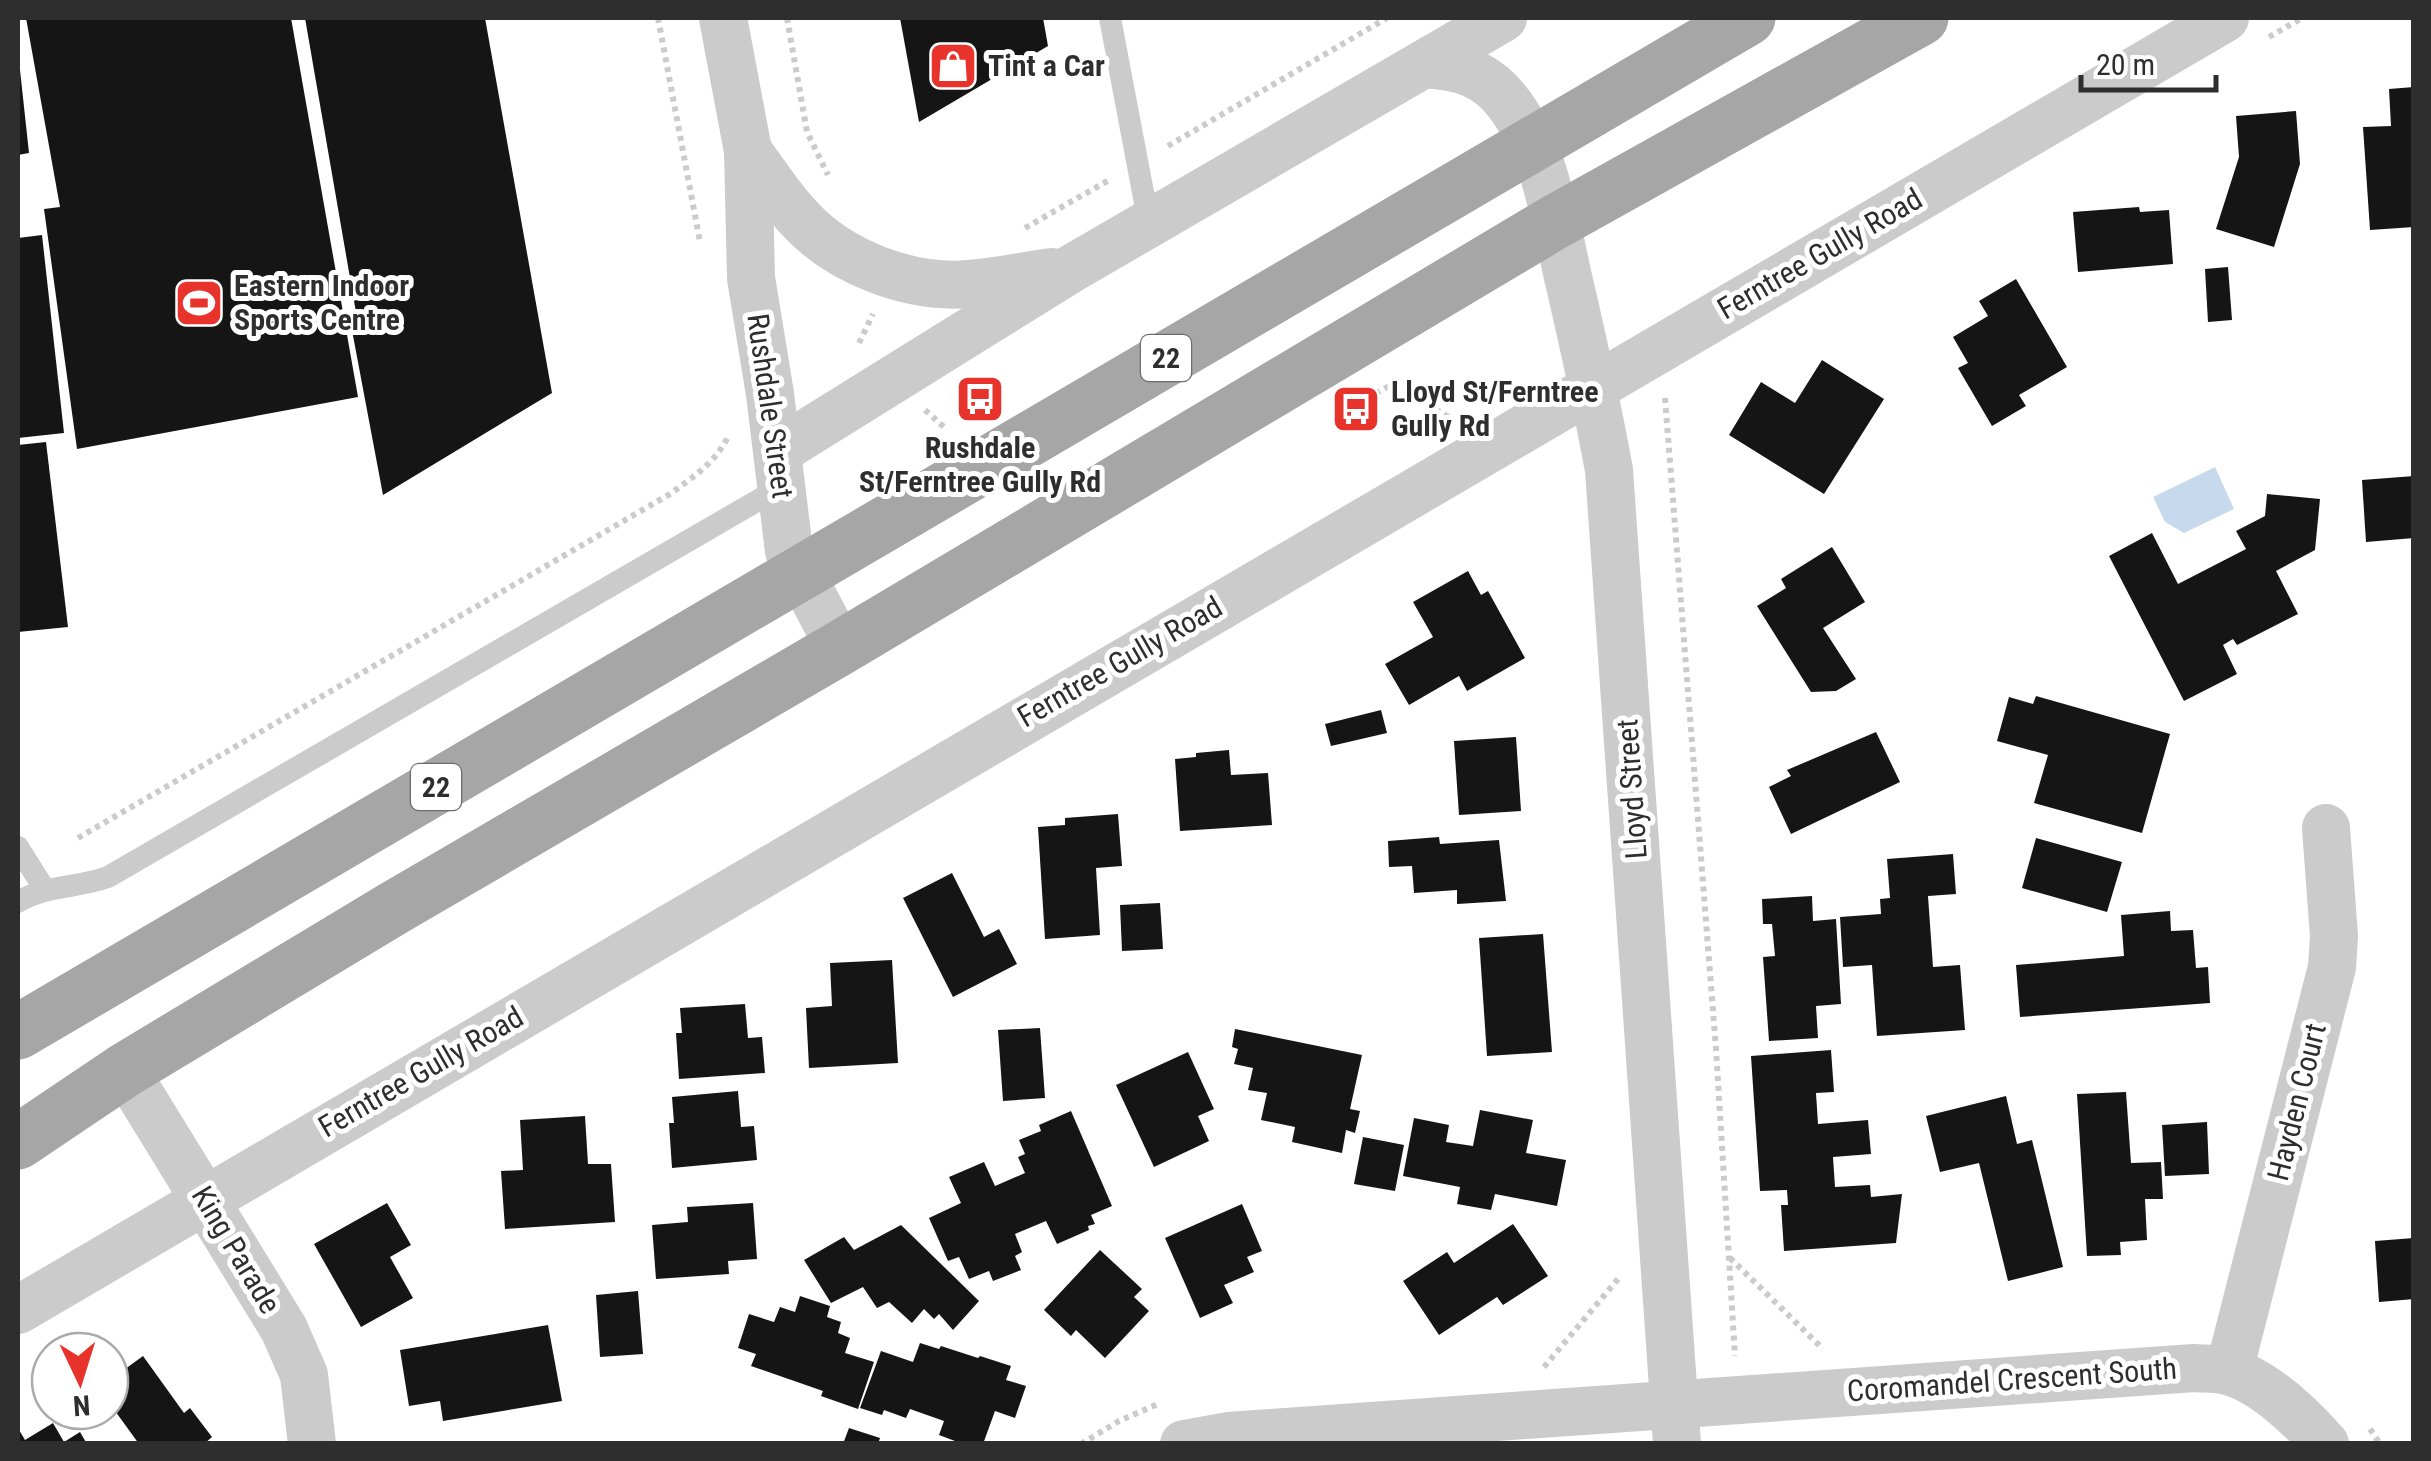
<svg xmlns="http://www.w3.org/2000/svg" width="2431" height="1461" font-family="'Roboto Condensed',sans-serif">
<rect width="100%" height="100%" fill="#fff"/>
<!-- water -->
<path fill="#c7d9ec" d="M2215,467L2234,509L2184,533L2165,522L2153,497Z"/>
<!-- building -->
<g fill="#151515">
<path d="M26,18H291L358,397L77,449L44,209L60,207Z"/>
<path d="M305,18H485L552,393L383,495L351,325L358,324Z"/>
<path d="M900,18H1043L1048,46L919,122Z"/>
<path d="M18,70H20L29,153L18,155Z"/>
<path d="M2414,87V227L2370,230L2363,127L2391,126L2389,89Z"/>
<path d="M2296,111L2300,164L2274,247L2216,229L2239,157L2236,116Z"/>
<path d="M2139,207L2140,212L2169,210L2173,264L2078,272L2073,212Z"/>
<path d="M42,235L64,433L18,438V238Z"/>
<path d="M2228,267L2232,320L2208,322L2205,269Z"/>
<path d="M2016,279L2067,367L2019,395L2026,406L1992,426L1958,368L1968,363L1953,337L1988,316L1979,301Z"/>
<path d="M1822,360L1884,399L1824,494L1729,435L1761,382L1795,403Z"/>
<path d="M46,442L68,627L18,632V445Z"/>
<path d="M2414,476V538L2366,542L2362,480Z"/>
<path d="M2267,494L2320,499L2315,550L2276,571L2298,614L2237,645L2233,639L2223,645L2237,674L2184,701L2109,556L2152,533L2178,584L2246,549L2236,531L2265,516Z"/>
<path d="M1832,547L1865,602L1823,628L1856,679L1836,691L1811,692L1757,606L1786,588L1781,579Z"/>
<path d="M1468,571L1481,595L1488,591L1525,658L1467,691L1459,676L1409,705L1385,664L1433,637L1413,602Z"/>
<path d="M2036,696L2170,734L2142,833L2034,803L2048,755L1997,741L2009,697L2033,704Z"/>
<path d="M1381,710L1387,733L1331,746L1325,724Z"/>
<path d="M1876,732L1900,782L1791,834L1769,787L1791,776L1787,770Z"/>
<path d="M1516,737L1521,811L1459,815L1454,741Z"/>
<path d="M1229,750L1231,775L1268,773L1272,825L1180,831L1175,759L1196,757V753Z"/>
<path d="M1118,814L1122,866L1096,868L1100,935L1045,939L1038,827L1065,825V818Z"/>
<path d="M1439,837L1440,844L1499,840L1506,901L1457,904V890L1414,893L1412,866L1389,867L1388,841Z"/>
<path d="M2036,838L2122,862L2107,912L2022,888Z"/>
<path d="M1953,854L1956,894L1928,896L1933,967L1960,965L1965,1030L1877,1036L1872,965L1843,967L1840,917L1881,914L1880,899L1890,898L1887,859Z"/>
<path d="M952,873L984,937L999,929L1017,964L953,997L903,898Z"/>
<path d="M1812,896L1813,921L1836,919L1841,1004L1816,1006L1818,1038L1769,1041L1763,957L1775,956L1772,924H1763L1762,899Z"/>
<path d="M1160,903L1163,949L1122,951L1120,905Z"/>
<path d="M2170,911L2171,931L2193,930L2196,968L2208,967L2210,1003L2020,1017L2016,965L2124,956L2121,915Z"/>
<path d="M1543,934L1552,1052L1487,1056L1479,938Z"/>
<path d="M892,960L898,1063L809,1068L806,1008L832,1006L830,963Z"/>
<path d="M745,1004L748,1038L762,1037L765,1073L679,1079L676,1033H682L680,1008Z"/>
<path d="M1040,1028L1045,1098L1003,1101L998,1030Z"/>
<path d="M1235,1029L1362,1055L1350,1109L1360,1111L1355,1133L1346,1130L1342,1153L1292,1142L1295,1127L1261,1120L1267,1093L1248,1090L1253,1068L1234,1064L1238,1049L1232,1047Z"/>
<path d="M1831,1050L1834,1092L1816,1093L1818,1124L1868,1120L1871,1154L1833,1157L1835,1187L1870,1185L1871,1197L1902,1194L1896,1243L1784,1251L1781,1205H1788L1787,1190L1760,1191L1751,1056Z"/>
<path d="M1188,1052L1214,1109L1198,1116L1209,1141L1154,1167L1116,1085Z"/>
<path d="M738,1091L741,1127L754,1126L757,1160L672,1168L669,1123H674L672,1097Z"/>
<path d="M2126,1092L2131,1163L2161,1162L2163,1199H2145L2147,1240L2120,1242L2121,1255L2087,1256L2077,1094Z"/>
<path d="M2006,1096L2017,1144L2032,1140L2063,1267L2008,1281L1979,1163L1940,1172L1926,1116Z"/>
<path d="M1480,1110L1533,1120L1526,1153L1566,1160L1557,1206L1495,1194L1491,1210L1457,1204L1460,1187L1403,1176L1414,1118L1449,1125L1446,1142L1473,1146Z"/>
<path d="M1071,1111L1112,1206L1091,1215L1095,1224L1088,1226L1089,1230L1057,1244L1046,1221L1015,1234L1022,1252L1015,1256L1021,1270L993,1281L989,1271L969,1279L959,1257L948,1261L929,1218L961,1203L949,1177L984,1162L995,1186L1025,1173L1018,1157L1025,1154L1019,1140L1041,1131L1039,1125Z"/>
<path d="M585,1116L588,1164H611L615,1222L505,1229L501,1171L523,1170L520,1120Z"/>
<path d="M2207,1122L2209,1174L2165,1176L2162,1125Z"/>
<path d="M1363,1137L1404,1145L1395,1191L1354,1184Z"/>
<path d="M387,1203L411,1245L390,1257L413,1298L361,1327L314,1244Z"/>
<path d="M753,1203L757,1259L728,1261L729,1274L656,1279L652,1225L688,1222L687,1207Z"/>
<path d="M1242,1204L1262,1251L1247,1257L1254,1272L1224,1285L1233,1303L1200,1318L1165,1238Z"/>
<path d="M1513,1224L1548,1276L1503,1305L1497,1297L1439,1335L1403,1281L1447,1252L1454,1263Z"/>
<path d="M901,1225L979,1301L953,1330L939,1314L934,1319L924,1309L912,1323L889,1302L877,1308L863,1287L831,1303L804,1260L844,1237L854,1250Z"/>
<path d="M2414,1238V1299L2379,1302L2375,1241Z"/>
<path d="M1100,1250L1142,1289L1134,1297L1149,1311L1105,1358L1076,1330L1071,1336L1044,1310Z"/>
<path d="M638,1291L643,1354L600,1357L596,1295Z"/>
<path d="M800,1296L830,1306L827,1317L841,1322L838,1333L850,1338L845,1353L874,1362L858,1409L821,1396L823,1391L751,1366L756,1354L738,1348L749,1314L774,1322L780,1307L795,1312Z"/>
<path d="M548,1325L562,1401L443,1421L440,1401L409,1406L400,1350Z"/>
<path d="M920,1343L939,1349L941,1346L978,1358L980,1356L1011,1366L1006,1380L1026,1386L1015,1418L995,1411L983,1444H963L939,1435L944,1421L910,1409L906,1418L884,1410L882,1415L860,1408L881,1351L913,1362Z"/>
<path d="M143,1356L184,1413L190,1408L212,1437L204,1444H139L110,1404V1380Z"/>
<path d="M53,1423L64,1442L80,1432L87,1444H18V1428L25,1440Z"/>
<path d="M849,1428L880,1438L878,1444H843Z"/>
</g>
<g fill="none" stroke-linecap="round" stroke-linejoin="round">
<!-- path -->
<g stroke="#cbcbcb" stroke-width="6" stroke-dasharray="5 5" stroke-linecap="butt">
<path d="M658,18L700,242"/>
<path d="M787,18L807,132L828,175"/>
<path d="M2269,37L2302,18"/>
<path d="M1168,146L1387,18"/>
<path d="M1025,228L1109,180"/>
<path d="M859,343L873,314"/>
<path d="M1665,398L1716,1049L1735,1356"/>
<path d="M1358,403L1395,383L1453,420"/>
<path d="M925,410L944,427"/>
<path d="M78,838L670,494C693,477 714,464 728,437"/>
<path d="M1730,1258L1823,1349"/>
<path d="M1544,1367L1618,1279"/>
<path d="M2370,1429L2380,1444"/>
<path d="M1081,1444L1119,1421L1160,1403"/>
</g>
<!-- service -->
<g stroke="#cbcbcb" stroke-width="22">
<path d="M1110,18L1149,224"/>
<path d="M18,847L45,890"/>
<path d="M18,902C45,885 78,888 108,877L781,487"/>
</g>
<!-- minor -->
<g stroke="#cbcbcb" stroke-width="48">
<path d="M723,18L748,151L751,278L770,394L789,551L840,648"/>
<path d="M1424,64C1453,66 1478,70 1500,93C1544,141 1554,215 1568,277C1583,341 1597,405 1609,470L1677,1444"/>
<path d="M748,151C765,174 780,198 800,219C840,262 909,289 968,284C996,282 1024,276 1052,272"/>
<path d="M778,451L1069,270L1503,18"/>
<path d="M125,1070L284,1329L304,1375L312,1444"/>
<path d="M18,1310L2225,18"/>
<path d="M2229,1371L2332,967L2334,936L2326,828"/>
<path d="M1184,1444L1228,1436L2194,1368C2205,1369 2217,1368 2227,1371C2263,1380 2301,1417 2325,1444"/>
</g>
<!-- primary -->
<g stroke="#a6a6a6" stroke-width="55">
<path d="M18,1032L1748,18"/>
<path d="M18,1142L125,1070L394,908L840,648L1555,222L1921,18"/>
</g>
</g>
<!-- icons -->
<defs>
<g id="shop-square" transform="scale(2.5)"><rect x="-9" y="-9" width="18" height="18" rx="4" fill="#e8332d" stroke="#fff"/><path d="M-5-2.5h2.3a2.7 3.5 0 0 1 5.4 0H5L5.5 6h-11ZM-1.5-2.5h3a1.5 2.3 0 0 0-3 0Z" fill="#fff"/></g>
<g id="stadium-square" transform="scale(2.5)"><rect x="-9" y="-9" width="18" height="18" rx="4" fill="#e8332d" stroke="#fff"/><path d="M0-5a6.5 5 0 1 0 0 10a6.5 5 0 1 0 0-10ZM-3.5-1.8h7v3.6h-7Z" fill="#fff"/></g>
<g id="bus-square" transform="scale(2.5)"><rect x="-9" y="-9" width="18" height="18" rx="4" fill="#e8332d" stroke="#fff"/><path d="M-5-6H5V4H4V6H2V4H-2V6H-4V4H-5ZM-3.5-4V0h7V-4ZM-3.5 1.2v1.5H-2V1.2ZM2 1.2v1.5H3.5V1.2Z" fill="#fff"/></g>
</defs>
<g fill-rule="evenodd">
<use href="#shop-square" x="953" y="66"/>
<use href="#stadium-square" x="199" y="303"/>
<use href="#bus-square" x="980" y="399"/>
<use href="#bus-square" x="1356" y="409"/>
</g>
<g text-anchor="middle" stroke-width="10" stroke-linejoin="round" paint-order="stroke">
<!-- shield labels -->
<g fill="#fff" stroke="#6d6d6d" stroke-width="2.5">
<rect x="1141" y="335" width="50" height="46" rx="8"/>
<rect x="411" y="764" width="50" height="46" rx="8"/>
</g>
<g font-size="28" font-weight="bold" fill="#2e2e2e">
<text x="1166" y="368">22</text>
<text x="436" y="797">22</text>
</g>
<!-- poi labels -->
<g font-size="30" font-weight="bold" fill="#2e2e2e" stroke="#fff" text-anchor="start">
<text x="988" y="76">Tint a Car</text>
<text x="234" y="296">Eastern Indoor<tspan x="234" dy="34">Sports Centre</tspan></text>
<text x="1391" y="402">Lloyd St/Ferntree<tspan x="1391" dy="34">Gully Rd</tspan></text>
<text x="980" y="458" text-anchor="middle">Rushdale<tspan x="980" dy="34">St/Ferntree Gully Rd</tspan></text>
</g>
<!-- street labels -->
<g font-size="30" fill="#2e2e2e" stroke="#fff">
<text transform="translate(1820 254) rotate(-30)" y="10">Ferntree Gully Road</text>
<text transform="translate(770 406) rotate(82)" y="10">Rushdale Street</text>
<text transform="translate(1120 662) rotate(-30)" y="10">Ferntree Gully Road</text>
<text transform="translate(1632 789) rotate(-94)" y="10">Lloyd Street</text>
<text transform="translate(421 1072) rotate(-30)" y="10">Ferntree Gully Road</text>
<text transform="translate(2297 1102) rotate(-76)" y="10">Hayden Court</text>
<text transform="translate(236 1250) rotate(59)" y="10">King Parade</text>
<text transform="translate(2012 1380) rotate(-4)" y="10">Coromandel Crescent South</text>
</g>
</g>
<!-- border -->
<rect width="2431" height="1461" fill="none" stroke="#2e2e2e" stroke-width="40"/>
<!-- north arrow -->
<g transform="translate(80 1381) rotate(176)"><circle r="48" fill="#ffffff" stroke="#ababab" stroke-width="2.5"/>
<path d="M0-8L18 38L0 25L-18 38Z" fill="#e8332d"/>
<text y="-15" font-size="28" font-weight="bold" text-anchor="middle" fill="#2e2e2e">N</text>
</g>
<!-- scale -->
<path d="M2081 75v15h135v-15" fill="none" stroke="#2e2e2e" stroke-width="5"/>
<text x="2096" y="75" font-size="30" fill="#2e2e2e" stroke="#ffffff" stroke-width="8" paint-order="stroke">20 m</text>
</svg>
